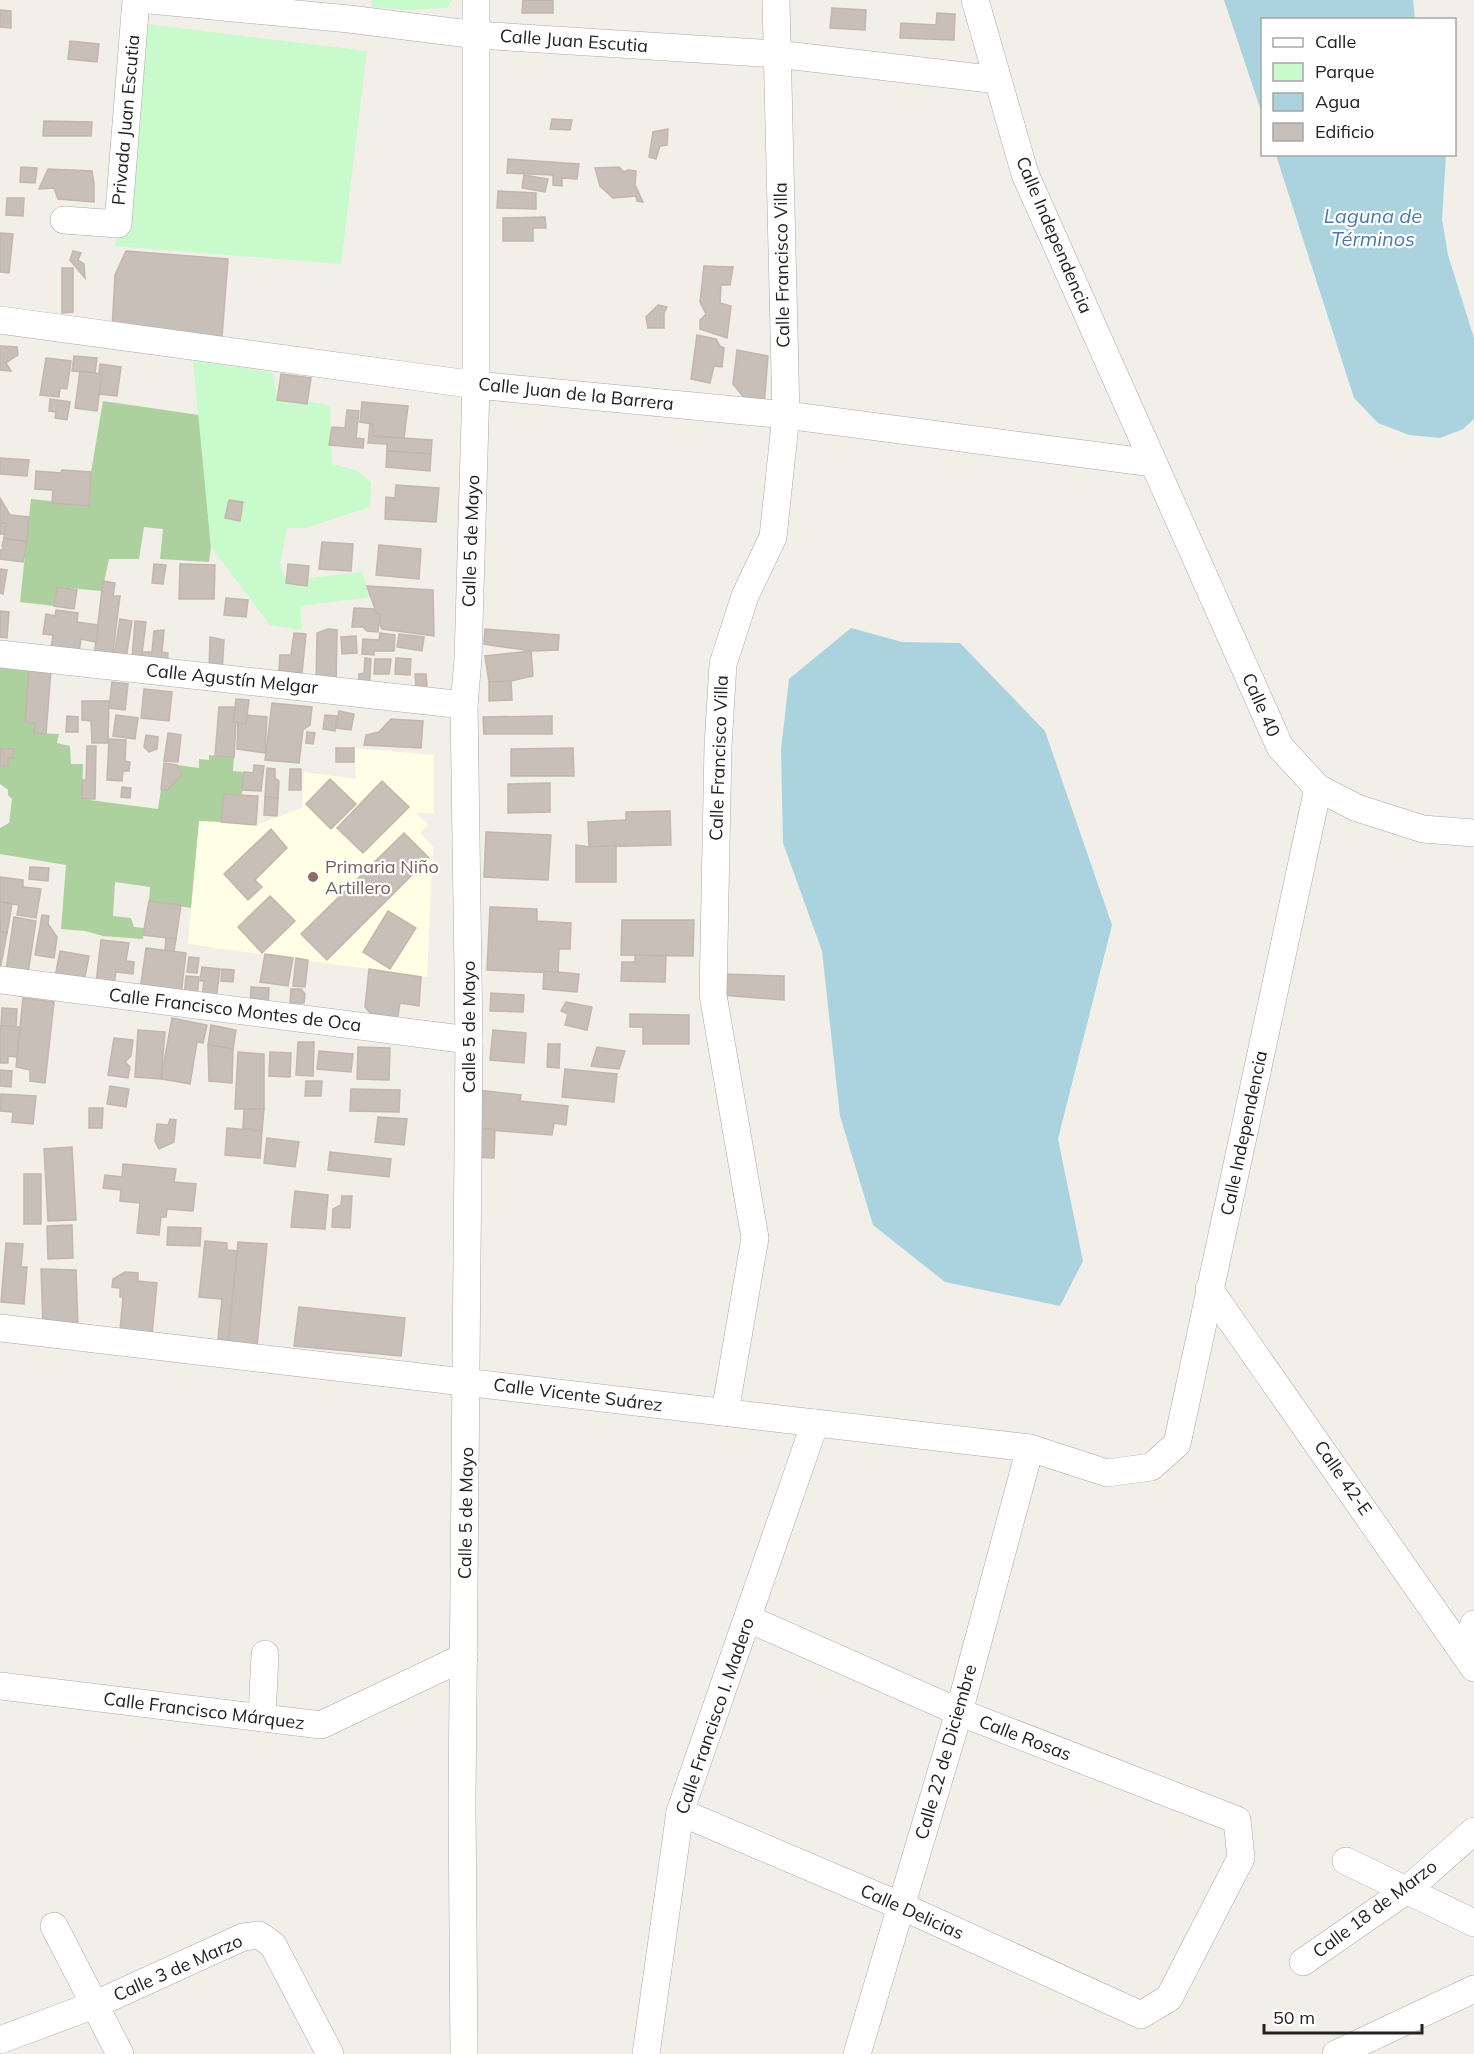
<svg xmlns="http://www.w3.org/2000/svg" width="1474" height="2054" font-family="Mulish,sans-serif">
<rect width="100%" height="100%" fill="#f2efe9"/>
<!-- education -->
<path fill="#ffffe5" d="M354,748L434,755V813H415L428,824L420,833L433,847L427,977L188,944L199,820L256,825L302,808L304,772L356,779Z"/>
<!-- forest -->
<g fill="#add19e">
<path d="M103,401L199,415L211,547L209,562L160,559L163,529L144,527L139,559H109L102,591L57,587L54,606L20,602L31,499L89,505L91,472Z"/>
<path d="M0,665L29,669L25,722L35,723L34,733L59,734L57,743L70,746L71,764H83L82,799L158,809L161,789H168L177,765L199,768V759L209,760V755L234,757L233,771L244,772L242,795L224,794L221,822L199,821L191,908L149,901L150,887L115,882L113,916L131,918L134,927L144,928L143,939L103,936L85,931L61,929L66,865L0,854V828L9,823L12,799L8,795V790L0,784Z"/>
</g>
<!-- park -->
<g fill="#c8facc">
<path d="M371,0H452L447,8L410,10L372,7Z"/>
<path d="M130,22L367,51L341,264L115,246Z"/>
<path d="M193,361L272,372L277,396L330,405L332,464L356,470L371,482L370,507L306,528H287L280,563L286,581L362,572L370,597L300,606L302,630L270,625L211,547Z"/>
</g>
<!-- water -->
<g fill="#aad3df">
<path d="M1224,0H1413L1415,19L1262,20V114Z"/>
<path d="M1276,155H1446L1442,219L1448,255L1474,338V419L1463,429L1440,438L1409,435L1378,423L1354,398Z"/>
<path d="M851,628L902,642L960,643L1045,731L1112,925L1058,1139L1083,1261L1060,1306L945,1282L873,1225L840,1116L822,951L783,843L781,750L789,679Z"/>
</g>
<!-- building -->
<g fill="#c7bfb8" stroke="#c4b6ab" stroke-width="1.5">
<path d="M523,0H553V13H522Z"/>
<path d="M832,8L866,10L865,30L830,28Z"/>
<path d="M0,10L11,11V28L0,27Z"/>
<path d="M937,13L955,14L954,40L900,38L901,23L936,25Z"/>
<path d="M70,41L99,44L97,62L68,59Z"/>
<path d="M552,119L572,120L570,130L550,129Z"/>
<path d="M44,121L92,122L91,136H43Z"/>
<path d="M668,129L667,145L660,146L656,159L649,157L653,132Z"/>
<path d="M508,159L579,164L577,179L562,178V186L553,185V175L507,173Z"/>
<path d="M21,167L37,168L35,183L20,182Z"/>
<path d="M619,167L624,172L628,170L636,171L635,185L643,202L637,201L636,196L613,198L600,186L595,168Z"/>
<path d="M48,169L92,171L94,184V202L58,199L54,188L39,189Z"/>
<path d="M524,175L548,179L545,192L522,188Z"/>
<path d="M498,191L536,193V209L497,208Z"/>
<path d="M7,198H24L23,216L6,215Z"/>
<path d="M545,217L546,228H533V241H503V218Z"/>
<path d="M0,233L13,234L9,273L0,272Z"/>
<path d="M73,251L81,253L78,260L84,264L85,278L70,260Z"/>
<path d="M126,251L228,259L222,337L112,330L115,275Z"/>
<path d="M704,266L733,267L730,285H721L720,303L731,306L727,338L700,329V320L706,314L700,302Z"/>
<path d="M62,268H73V312L62,313Z"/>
<path d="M658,305L667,307L664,313V328H648L646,317Z"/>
<path d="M697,335L716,339L720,346L724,348L722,367L714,366L710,383L691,379Z"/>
<path d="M0,346L17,347L18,355L6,363L11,371L0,370Z"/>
<path d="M737,350L768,356L764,406L750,405L733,384Z"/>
<path d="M74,356L97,358L95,373L72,371Z"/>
<path d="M46,358L71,361L67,389L60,388L59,397L40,395Z"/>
<path d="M100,364L121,367L117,396L99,394L102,374H99Z"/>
<path d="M80,371L102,374L97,411L75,408Z"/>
<path d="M281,374L311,378L307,404L277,400Z"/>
<path d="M50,399L70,402L67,420L55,418L56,412L49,411Z"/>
<path d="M362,402L408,406L404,438L373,436V424L360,422Z"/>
<path d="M347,410L359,411L356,438L364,439L363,448L329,445L332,427L345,428Z"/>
<path d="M370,424H373V436L432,440L431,454L387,451V444L368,443Z"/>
<path d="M387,451L431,454L430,471L386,467Z"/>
<path d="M0,458L29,460L27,476L0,474Z"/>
<path d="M62,470L91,472L89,506L52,503L53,490L35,489L36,471L61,473Z"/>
<path d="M396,485L439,488L436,522L385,519L386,497L395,498Z"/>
<path d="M0,498L10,515L29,517L27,542L4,538L6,523H0Z"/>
<path d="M229,500L243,502L240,521L225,518Z"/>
<path d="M0,523H6L5,534H0Z"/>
<path d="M4,538L27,542L23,562L0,559V550L4,549L2,546Z"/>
<path d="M322,542L353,544L351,571L319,569Z"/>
<path d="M379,545L421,549L419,579L376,575Z"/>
<path d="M154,564L166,565L163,584L152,583Z"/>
<path d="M180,564L215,565L214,599H179Z"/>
<path d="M288,564L309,566L307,586L286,583Z"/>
<path d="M0,569L7,570L3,594L0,593Z"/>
<path d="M103,581L115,583L113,596H120L112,660L94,657Z"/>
<path d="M367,586L433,590L434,636L382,629Z"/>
<path d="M57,587L77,590L74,609L54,606Z"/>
<path d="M226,598L248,600L246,617L224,615Z"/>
<path d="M354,608L374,609L375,614H380L378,632L367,631L363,627H352Z"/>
<path d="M56,610L78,613L77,622L98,625L96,642L81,639L79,652L51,648L53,635L43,634L46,614L55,616Z"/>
<path d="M0,611L9,612L7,638L0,637Z"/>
<path d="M120,619L132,621L126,658L114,656Z"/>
<path d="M135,621L146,622L141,661L132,659Z"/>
<path d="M328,629L337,630L336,687L316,686L317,633Z"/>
<path d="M485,629L559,635L558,650L531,651L484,644Z"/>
<path d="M164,630L162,652L168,653L167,663L141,661L142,652H152L154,631Z"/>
<path d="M294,633L306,634L302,673L279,671L280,655H291Z"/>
<path d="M380,633L395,635L394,651H374V655L362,654L363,639L379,640Z"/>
<path d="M399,634L424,637L422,651L397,647Z"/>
<path d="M356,636L357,653L342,654L341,637Z"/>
<path d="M210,637L224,640L222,672L209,671Z"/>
<path d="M531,651L533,676L511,681L489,682L485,656Z"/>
<path d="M365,658L371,659L369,692L358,691L359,674L364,673Z"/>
<path d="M396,658L411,659L410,675L395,674Z"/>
<path d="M375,659H391L389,674H374Z"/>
<path d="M29,669L51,670L46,734L34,733L35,723L25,722Z"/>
<path d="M415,674H426L427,686H416Z"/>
<path d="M511,681L512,700L489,701V682Z"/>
<path d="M112,682L128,684L125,710L109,708Z"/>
<path d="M144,689L172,692L169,721L141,718Z"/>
<path d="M236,699L249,700L246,724L233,722Z"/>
<path d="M82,701H109L108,743H92L91,721L82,720Z"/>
<path d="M272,703L312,707L310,725L303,730L299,763L265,760Z"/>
<path d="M219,707H235L233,722L236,723L234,757L215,756Z"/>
<path d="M339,711L354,714L351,730L336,728Z"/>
<path d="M116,715L138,718L135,739L113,736Z"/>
<path d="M247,715L267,717L265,753L237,749L238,723L246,724Z"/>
<path d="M325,715L337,716L335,731L323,729Z"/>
<path d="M67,716L78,717V732H66Z"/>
<path d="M552,716V734H484L483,717Z"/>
<path d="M391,719L423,721L421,748L364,745L366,735L379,732Z"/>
<path d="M307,732L315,733L313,744L306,743Z"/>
<path d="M168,733L181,735L178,762L164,761Z"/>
<path d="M146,735L158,737L157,749L149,752L144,747Z"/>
<path d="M109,739L126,740L125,761L130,762L129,771H123L122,781L107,780Z"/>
<path d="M87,746H96L95,799H82V780H86Z"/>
<rect x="336" y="748" width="18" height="14"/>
<path d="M573,748L574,776H511V749Z"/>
<path d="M0,749H14L13,758H8V766H0Z"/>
<path d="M164,763L177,765L182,774L168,790L161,789Z"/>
<path d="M254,765L264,766L261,791L242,790L244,772L253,773Z"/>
<path d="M267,768L275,769V778L279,781L278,798L265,797Z"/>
<path d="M290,769H301V790H289Z"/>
<path d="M330,779L356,804L331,829L306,804Z"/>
<path d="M382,781L409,807L363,853L337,828Z"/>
<path d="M550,783V812L508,813V784Z"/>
<path d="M122,787L131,788L130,798L121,797Z"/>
<path d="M224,794L258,796L256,825L221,822Z"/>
<path d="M265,797L278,798L277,816L264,815Z"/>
<path d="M670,811L671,845L589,847L588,822L626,820V812Z"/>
<path d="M271,829L287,848L255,880L262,887L248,900L224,874Z"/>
<path d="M486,832L551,835L548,880L484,877Z"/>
<path d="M404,833L429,858L327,960L301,934Z"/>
<path d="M576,845L589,847L616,845V882H576Z"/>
<path d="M30,867L49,868L48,881L29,879Z"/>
<path d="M0,877L23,880V887L41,889L36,918L17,915L19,905L0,902Z"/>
<path d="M270,896L295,921L262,953L238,927Z"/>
<path d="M149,901L181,905L176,939L143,935Z"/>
<path d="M0,902L12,904L7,933L0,932Z"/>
<path d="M490,907L537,909V921L571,923L570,949H559L558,973L487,970Z"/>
<path d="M388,911L416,928L390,969L363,952Z"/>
<path d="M42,915L49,916L48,924L57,937L54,958L35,955Z"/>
<path d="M14,917L36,921L28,973L6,970Z"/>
<path d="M622,920H694L693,956L621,955Z"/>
<path d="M0,932L7,933L0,970Z"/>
<path d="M166,938L176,939L174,951L165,950Z"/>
<path d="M101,940L129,943L126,961L134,962L133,974L116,972L114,985L96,983Z"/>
<path d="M146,948L186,953L181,995L140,990Z"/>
<path d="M60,951L89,956L84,982L55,977Z"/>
<path d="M265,954L293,958L288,986L260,982Z"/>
<path d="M635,955L666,956L665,982L621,981L622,962H635Z"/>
<path d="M189,957L199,958L197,973L187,972Z"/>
<path d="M296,958L308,960L305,987L293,986Z"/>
<path d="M202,967L220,969L216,999L202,997L204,981H200Z"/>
<path d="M222,969L234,970L233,982L221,981Z"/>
<path d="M369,969L421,977L419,1006L400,1003L397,1021L381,1020L377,1013L371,1014L365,1007Z"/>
<path d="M544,971L579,974L577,992L543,989Z"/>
<path d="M722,974L784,976V1000L722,995Z"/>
<path d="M186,976L199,977L197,998L184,997Z"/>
<path d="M251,987L269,988L268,1008L250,1007Z"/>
<path d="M291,989H301L305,994L304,1003H290Z"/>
<path d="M491,993L524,995L523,1012L490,1011Z"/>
<path d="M23,998L54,1002L45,1083L30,1081V1070L16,1067Z"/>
<path d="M566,1002L592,1007L587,1030L565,1025L568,1014L561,1011Z"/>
<path d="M2,1008L17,1009L16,1027L1,1026Z"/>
<path d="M630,1014L689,1015V1044H643V1027H630Z"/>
<path d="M172,1018L207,1025L203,1043L197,1042L190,1084L161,1079Z"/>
<path d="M211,1025L236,1030L233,1049L208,1045Z"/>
<path d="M0,1026L19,1027L17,1057L8,1056V1063H0Z"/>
<path d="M138,1030L165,1032L161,1079L135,1077Z"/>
<path d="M493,1030L526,1033L524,1063L490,1060Z"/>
<path d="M114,1038L133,1040L131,1056L125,1062L130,1067L128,1078L108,1075Z"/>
<path d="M298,1042H314L313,1076L296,1075Z"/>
<path d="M548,1044H560L559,1068L547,1067Z"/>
<path d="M208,1045L233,1049L232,1083L209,1081Z"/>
<path d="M358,1047L390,1048L389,1080L357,1079Z"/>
<path d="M597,1047L625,1051L619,1069L591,1066Z"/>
<path d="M319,1051L353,1054L351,1072L317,1069Z"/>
<path d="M238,1052L264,1054V1109H235Z"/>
<path d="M270,1052L291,1053L290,1077L269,1076Z"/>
<path d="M565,1069L617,1074L614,1102L562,1097Z"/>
<path d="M0,1070L12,1071L11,1087L0,1086Z"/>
<path d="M306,1081H322L321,1096H305Z"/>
<path d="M110,1086L129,1089L126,1107L107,1104Z"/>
<path d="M351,1089L400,1090L399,1112L350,1111Z"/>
<path d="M478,1090L521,1095L520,1101L568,1106L566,1125L554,1123L552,1135L476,1129Z"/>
<path d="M1,1094L36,1096L33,1124L12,1122L13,1112L0,1111Z"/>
<path d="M89,1108H103L102,1128H89Z"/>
<path d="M244,1109H264L262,1131L243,1128Z"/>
<path d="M378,1117L407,1119L404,1145L375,1142Z"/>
<path d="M170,1119L176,1120L174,1142L159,1149L155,1141L157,1124L168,1125Z"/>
<path d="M227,1128L262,1131L260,1158L225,1155Z"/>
<path d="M476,1129H495L494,1158L475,1157Z"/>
<path d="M267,1138L299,1142L295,1167L264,1163Z"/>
<path d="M72,1147L76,1220L48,1221L44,1149Z"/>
<path d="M330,1152L391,1159L389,1177L328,1170Z"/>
<path d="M123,1164L176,1169L174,1182L196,1184L193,1211L167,1209L166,1217H161L159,1235L137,1233L140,1203L120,1201L121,1190L103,1188L105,1175L122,1177Z"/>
<rect x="24" y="1174" width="17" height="50"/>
<path d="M295,1191L328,1195L325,1229L291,1227Z"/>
<path d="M342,1196H352L350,1228L332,1227L333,1209L341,1205Z"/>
<path d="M72,1225L73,1258L48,1259L47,1226Z"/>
<path d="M168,1227L201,1228L200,1246L167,1245Z"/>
<path d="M205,1241L227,1243V1250L238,1251L229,1340L218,1339L222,1299L199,1297Z"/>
<path d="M238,1242L267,1244L257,1346L228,1343Z"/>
<path d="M6,1243L23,1244L21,1267H27L24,1304L1,1302Z"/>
<path d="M41,1269L76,1270L78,1328L43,1325Z"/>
<path d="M125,1272L138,1273V1281L157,1283L152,1334L120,1331L123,1297H120V1288L112,1287L113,1279Z"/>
<path d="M299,1307L405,1318L401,1356L294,1346Z"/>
</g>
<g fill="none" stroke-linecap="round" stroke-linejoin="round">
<!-- minor casing -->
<g stroke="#a9a9a9" stroke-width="28">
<g id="minor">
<path d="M150,0L349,19L477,35L777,54L998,80"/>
<path d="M975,0L1025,174L1280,747L1318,788L1357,808L1423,829L1474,833"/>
<path d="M64,220L118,224L136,0"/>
<path d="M0,320L476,385L786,415L1153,463"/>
<path d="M0,654L464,705"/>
<path d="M0,980L469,1040"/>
<path d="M1209,1289L1474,1668"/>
<path d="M0,1328L1030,1448L1107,1473L1151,1467L1177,1444L1318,788"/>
<path d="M725,1412L755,1238L713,995L718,746L723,664L745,596L773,537L786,415L776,0"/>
<path d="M1464,1653L1474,1624"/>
<path d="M0,1686L321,1725L464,1657"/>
<path d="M262,1718L265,1654"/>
<path d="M680,1812L901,1906L1141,2015L1169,1998L1241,1858L1237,1820L959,1712L749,1619"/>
<path d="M1346,1861L1474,1923"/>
<path d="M54,1926L120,2054"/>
<path d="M1303,1962L1407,1890L1474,1831"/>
<path d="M0,2040L94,2005L243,1937L259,1935L273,1945L330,2054"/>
<path d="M464,2054L462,1803L469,1040L464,705L468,659L476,385V0"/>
<path d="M646,2054L680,1812L815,1423"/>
<path d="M857,2054L959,1712L1030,1448"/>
<path d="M1336,2054L1474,1989"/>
</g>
</g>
<!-- minor -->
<use href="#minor" stroke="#fff" stroke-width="27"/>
</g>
<!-- markers -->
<circle fill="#8d6e63" stroke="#fff" stroke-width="2" cx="313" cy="877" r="6"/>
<g text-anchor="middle" stroke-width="4.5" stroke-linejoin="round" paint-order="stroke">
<!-- street labels -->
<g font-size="18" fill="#222" stroke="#fff">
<text transform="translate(574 41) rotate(4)" y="6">Calle Juan Escutia</text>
<text transform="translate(126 120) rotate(-85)" y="6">Privada Juan Escutia</text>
<text transform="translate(1054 235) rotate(67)" y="6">Calle Independencia</text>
<text transform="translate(782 265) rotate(-91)" y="6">Calle Francisco Villa</text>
<text transform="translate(576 394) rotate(6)" y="6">Calle Juan de la Barrera</text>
<text transform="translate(471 541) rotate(-88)" y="6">Calle 5 de Mayo</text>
<text transform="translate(232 679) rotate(6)" y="6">Calle Agustín Melgar</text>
<text transform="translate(1261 705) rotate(66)" y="6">Calle 40</text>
<text transform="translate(719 758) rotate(-88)" y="6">Calle Francisco Villa</text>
<text transform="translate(235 1010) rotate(7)" y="6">Calle Francisco Montes de Oca</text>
<text transform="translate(469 1027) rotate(-90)" y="6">Calle 5 de Mayo</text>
<text transform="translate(1244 1133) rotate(-78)" y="6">Calle Independencia</text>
<text transform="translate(578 1395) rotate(7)" y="6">Calle Vicente Suárez</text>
<text transform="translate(1343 1478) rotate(55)" y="6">Calle 42-E</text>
<text transform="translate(466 1513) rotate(-89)" y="6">Calle 5 de Mayo</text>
<text transform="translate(204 1711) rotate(7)" y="6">Calle Francisco Márquez</text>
<text transform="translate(715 1716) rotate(-71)" y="6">Calle Francisco I. Madero</text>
<text transform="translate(1025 1738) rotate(21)" y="6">Calle Rosas</text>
<text transform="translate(946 1752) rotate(-74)" y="6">Calle 22 de Diciembre</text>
<text transform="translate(1375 1909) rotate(-37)" y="6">Calle 18 de Marzo</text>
<text transform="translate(912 1912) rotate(24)" y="6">Calle Delicias</text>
<text transform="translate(178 1968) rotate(-24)" y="6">Calle 3 de Marzo</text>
</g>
<!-- education labels -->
<g font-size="18" fill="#785e54" stroke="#fff" text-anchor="start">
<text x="325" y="873">Primaria Niño<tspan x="325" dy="21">Artillero</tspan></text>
</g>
<!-- water labels -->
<g font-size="20" font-style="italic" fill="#4a7aab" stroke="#fff">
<text x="1373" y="223">Laguna de<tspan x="1373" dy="23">Términos</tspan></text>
</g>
</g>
<!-- legend -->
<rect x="1261" y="18" width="195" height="138" fill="#ffffff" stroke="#a7a7a7" stroke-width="1.5"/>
<rect x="1273" y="38" width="30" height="9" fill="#ffffff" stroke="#a7a7a7" stroke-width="1.5"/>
<text x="1315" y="48" font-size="18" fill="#222222">Calle</text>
<rect x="1273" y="63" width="30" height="18" fill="#c8facc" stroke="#a7a7a7" stroke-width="1.5"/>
<text x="1315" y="78" font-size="18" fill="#222222">Parque</text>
<rect x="1273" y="93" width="30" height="18" fill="#aad3df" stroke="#a7a7a7" stroke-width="1.5"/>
<text x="1315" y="108" font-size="18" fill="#222222">Agua</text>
<rect x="1273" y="123" width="30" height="18" fill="#c7bfb8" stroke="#a7a7a7" stroke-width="1.5"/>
<text x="1315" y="138" font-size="18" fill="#222222">Edificio</text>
<!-- scale -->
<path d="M1264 2024v9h158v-9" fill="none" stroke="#222222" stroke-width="3"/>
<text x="1273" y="2024" font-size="18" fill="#222222" stroke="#ffffff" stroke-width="4.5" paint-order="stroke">50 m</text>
</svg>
